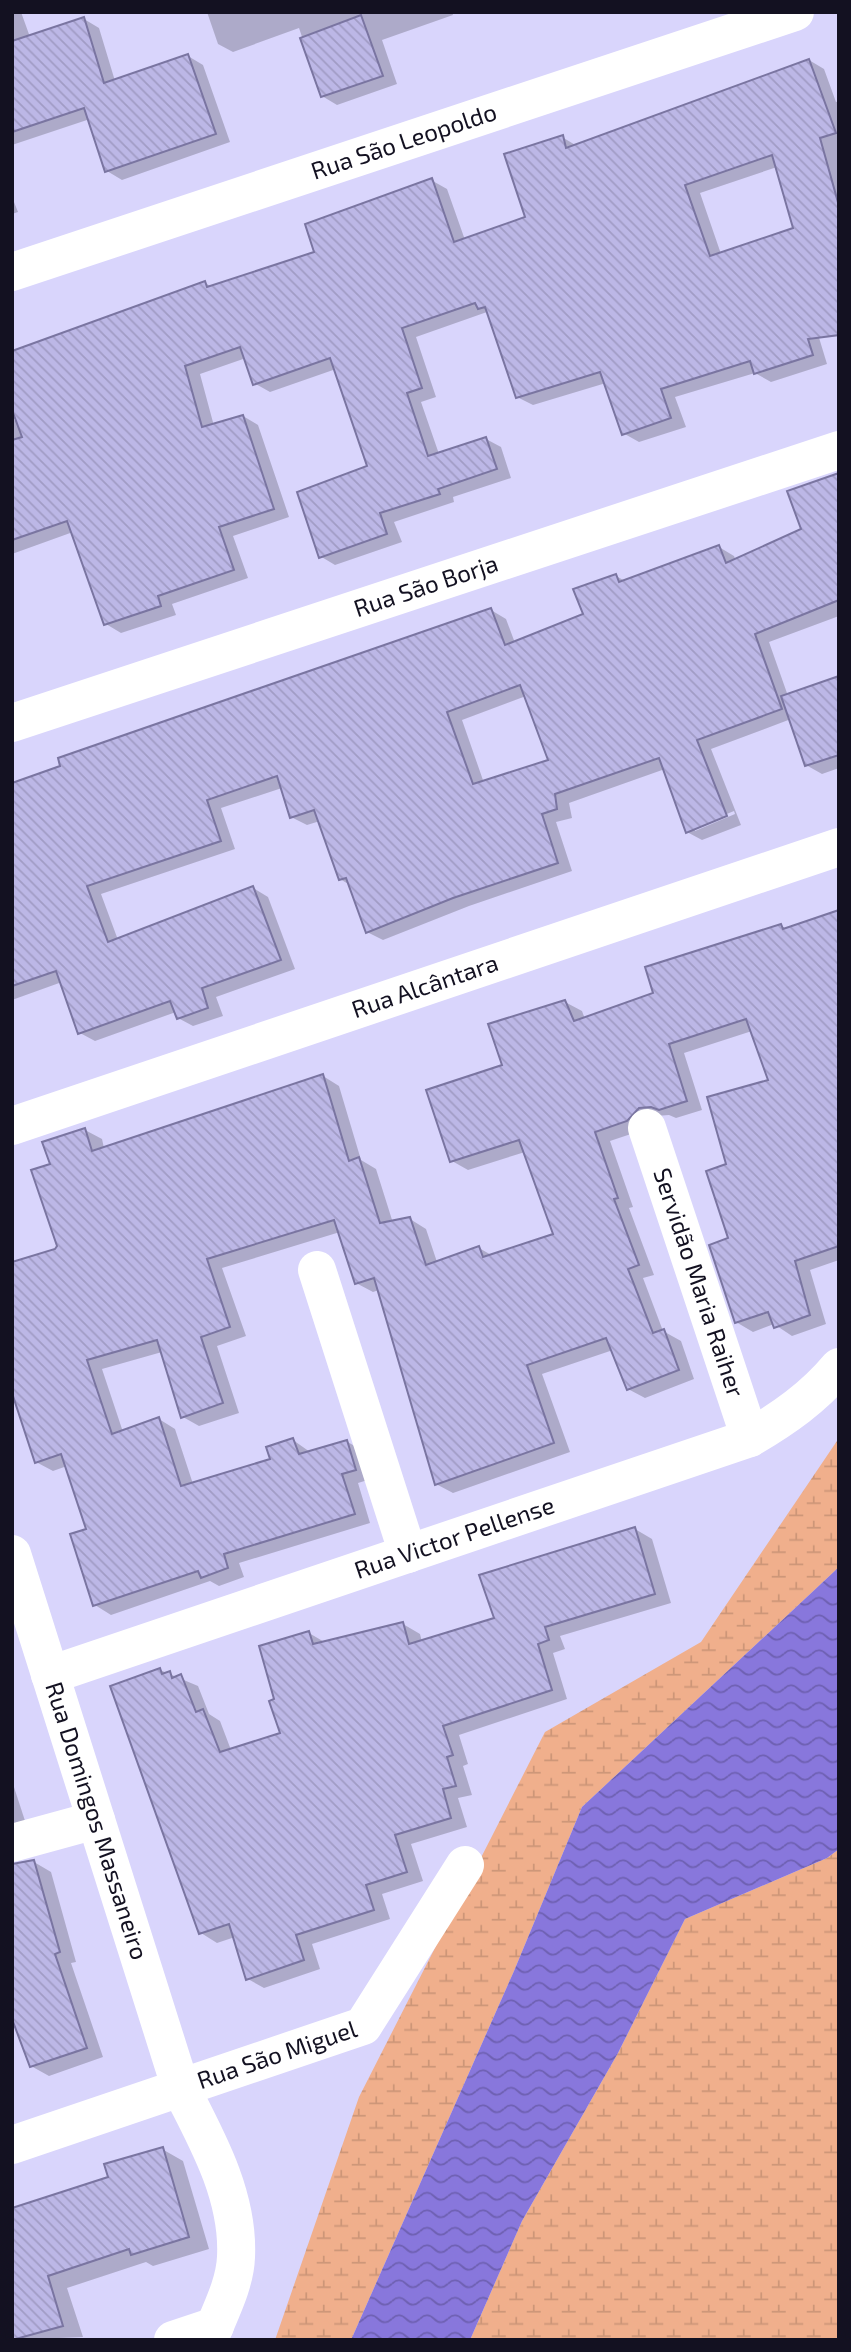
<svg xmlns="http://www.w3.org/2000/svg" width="851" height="2352" font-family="'Exo 2',sans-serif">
<defs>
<pattern id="wetland-marsh" width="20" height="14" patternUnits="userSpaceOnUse" patternTransform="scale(1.75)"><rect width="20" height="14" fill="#f0af8c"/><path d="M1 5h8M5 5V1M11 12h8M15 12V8" fill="none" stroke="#cd9678"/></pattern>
<pattern id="water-waves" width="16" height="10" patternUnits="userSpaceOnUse" patternTransform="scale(1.75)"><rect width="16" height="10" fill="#8877dc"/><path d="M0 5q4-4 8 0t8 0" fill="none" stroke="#6e60b2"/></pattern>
<pattern id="building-back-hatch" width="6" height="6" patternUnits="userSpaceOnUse" patternTransform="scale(1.75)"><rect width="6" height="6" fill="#bcb7e6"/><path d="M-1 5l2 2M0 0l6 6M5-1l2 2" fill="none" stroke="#a19cc5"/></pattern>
</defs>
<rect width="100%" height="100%" fill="#d9d5fc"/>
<!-- wetland -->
<g fill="url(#wetland-marsh)">
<path d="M839,1438V1567L582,1807L514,1971L351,2340H275L359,2097L545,1732L701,1642Z"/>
<path d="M839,1849V2340H470L522,2221L618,2053L685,1919L827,1858Z"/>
</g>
<!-- water -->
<path fill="url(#water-waves)" d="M839,1567V1849L827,1858L685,1919L618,2053L522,2221L470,2340H351L514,1971L582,1807Z"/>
<!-- shadow -->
<g fill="#0003" fill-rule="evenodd">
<path d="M12,12H21L30,37L84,19L99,28L115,81L188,56L203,65L230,142L122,180L107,171L90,119L12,145Z"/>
<path d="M207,12H452L453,15L382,40L397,84L337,105L322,96L299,28L233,52L218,44Z"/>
<path d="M809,60L824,69L836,102L839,101V298L810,308L827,364L771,382L755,373L675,397L686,427L639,442L623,433L606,383L533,405L517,397L487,312L416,337L436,397L421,402L439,454L486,439L501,447L511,478L453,497L454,502L394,522L402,542L335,565L320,556L369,467L336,369L270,392L254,383L246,358L200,374L214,426L243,416L258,425L289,517L233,536L248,578L172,604L176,615L121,633L106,624L73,532L12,554V422L205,283L212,287L316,253L431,180L447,189L465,240L527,218L562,137L577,146ZM777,167L795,229L721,254L700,193Z"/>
<path d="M12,197L18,212L12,214Z"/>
<path d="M839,475V616L769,642L788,696L839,678V768L822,774L806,765L791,719L711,749L741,825L702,840L687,832L665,769L569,803L572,818L556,822L572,871L469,906L383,940L367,932L350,885L340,879L320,821L307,825L291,817L282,788L221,808L235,849L101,894L118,940L253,888L268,897L295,969L216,997L223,1016L193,1026L178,1018L176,1012L95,1041L80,1033L62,982L12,1000V785L491,610L506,619L515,643L585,615L616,576L625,581L719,547L734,556L736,561L803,530ZM526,696L550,761L484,783L462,720ZM734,811L735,814L695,831V827Z"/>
<path d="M839,910V1260L810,1270L826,1324L792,1336L774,1324L753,1332L736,1322L728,1165L771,1081L752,1031L684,1053L702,1110L676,1118L669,1115L656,1116L643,1130L610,1141L633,1207L629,1208L654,1275L643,1278L663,1331L681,1341L694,1379L645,1398L628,1389L613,1350L542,1374L570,1452L453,1493L436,1484L379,1290L373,1292L356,1283L340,1232L222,1268L246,1336L217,1346L239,1413L199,1426L183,1417L162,1352L102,1369L123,1432L159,1419L175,1429L193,1484L272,1460L293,1440L310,1452L346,1441L363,1451L371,1479L358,1483L370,1523L239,1563L244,1577L219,1586L210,1581L111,1615L95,1605L88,1530L67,1466L53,1471L36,1462L59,1246L52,1165L85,1130L102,1139L104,1148L323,1076L339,1086L361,1160L376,1169L393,1223L410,1219L426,1229L437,1262L479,1248L493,1256L555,1235L525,1152L468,1170L452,1161L504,1067L565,1002L582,1011L585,1019L655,994L781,926L787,929Z"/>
<path d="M635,1529L652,1539L671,1603L560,1636L565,1649L553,1653L567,1699L459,1735L468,1764L463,1766L472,1795L458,1798L467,1827L411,1844L423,1881L382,1894L390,1919L312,1944L320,1969L264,1988L248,1979L235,1937L217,1943L201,1933L160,1670L198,1686L209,1714L220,1721L231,1750L282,1734L277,1700L309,1633L326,1643L403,1624L420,1634L422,1642L496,1620Z"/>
<path d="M12,1781L28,1830L12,1839Z"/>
<path d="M34,1862L51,1872L76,1962L71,1963L103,2057L49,2076L31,2066Z"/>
<path d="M162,2149L183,2161L209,2249L153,2266L146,2262L67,2288L83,2337L12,2340V2210L110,2178Z"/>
</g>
<!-- building -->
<g fill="url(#building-back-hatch)" stroke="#7a75a1" stroke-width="2" fill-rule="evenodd">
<path d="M361,15L383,76L321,97L300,38Z"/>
<path d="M84,17L104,83L188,54L216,134L105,172L84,108L12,132V41Z"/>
<path d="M809,59L836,133L820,138L839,206V335L808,339L813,355L754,374L750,361L661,389L671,418L622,435L600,372L516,398L485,307L478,309L475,303L402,328L422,388L407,393L428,456L486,437L497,469L438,489L440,494L380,513L387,534L319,558L297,492L367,466L330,358L253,385L240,347L185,366L202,427L243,415L274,509L219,527L234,570L158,596L161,606L104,625L67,521L12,540V440L22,437L12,410V351L205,281L207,287L314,252L305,224L432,178L454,242L525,217L504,154L563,135L566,148ZM772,155L793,228L710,256L685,185Z"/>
<path d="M839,473V600L755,634L782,709L697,740L727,816L686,833L659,758L555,794L557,809L542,814L558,863L453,898L366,933L346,878L339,880L314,810L290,818L277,776L207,800L221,841L87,886L108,942L253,886L281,960L202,988L208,1008L177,1019L170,1001L78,1034L56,971L12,986V783L60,766L58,758L491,608L505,645L583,614L573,589L616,574L619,582L719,545L726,563L801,529L787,491ZM520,685L548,760L473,784L447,712Z"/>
<path d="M839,676V755L805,766L781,696Z"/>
<path d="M839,910V1246L795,1261L810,1315L774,1328L768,1312L735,1323L709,1245L728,1238L706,1171L726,1164L707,1097L768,1080L746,1019L669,1044L687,1101L659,1110L651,1107L639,1108L627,1121L595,1132L618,1198L614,1199L639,1265L628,1269L653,1333L664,1329L679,1370L627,1390L606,1338L527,1365L554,1443L435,1485L374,1278L355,1284L334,1220L207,1259L230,1327L201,1337L223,1403L181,1418L157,1340L87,1360L112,1434L159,1417L181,1486L270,1459L266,1447L293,1438L299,1454L347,1440L356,1470L342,1474L355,1514L224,1554L228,1568L201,1578L198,1571L93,1606L70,1534L86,1529L61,1454L35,1463L12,1393V1262L55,1249L57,1246L31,1170L50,1164L42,1142L85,1128L92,1151L323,1074L349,1161L359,1157L380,1223L410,1217L426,1265L479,1246L483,1257L553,1234L519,1140L450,1162L426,1090L502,1065L488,1024L565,1000L574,1021L653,993L645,967L781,924L783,929Z"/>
<path d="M635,1527L655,1594L545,1627L549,1640L538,1644L552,1690L443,1726L453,1755L447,1757L456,1786L443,1789L451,1818L395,1835L407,1872L366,1885L374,1910L296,1935L304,1960L246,1980L229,1924L199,1934L110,1686L160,1668L162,1674L170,1671L172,1678L181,1674L196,1712L203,1709L220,1752L280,1733L269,1701L274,1699L259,1646L309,1631L313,1644L403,1622L409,1644L494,1618L479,1575Z"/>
<path d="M34,1860L60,1952L55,1954L87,2048L30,2067L12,2019V1864Z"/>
<path d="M163,2147L189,2237L131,2255L129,2249L48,2276L63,2326L12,2340V2208L108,2177L104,2164Z"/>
</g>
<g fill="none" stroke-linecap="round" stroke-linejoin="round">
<!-- minor -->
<g stroke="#fff" stroke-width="38">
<path id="s1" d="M12,272L795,12"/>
<path id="s2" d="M12,723L839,450"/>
<path id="s3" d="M12,1126L839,847"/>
<path id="s4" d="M647,1128L750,1438"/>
<path d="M317,1270L408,1554"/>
<path id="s5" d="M12,1554L181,2089C208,2141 239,2197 236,2257C235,2285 219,2314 209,2340"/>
<path id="s6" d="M50,1675L750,1438C784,1418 813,1398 839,1367"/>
<path d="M12,1843L96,1820"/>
<path id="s7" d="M12,2145L363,2026L465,1865"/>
<path d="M173,2340L215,2326"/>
</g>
</g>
<g text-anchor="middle" stroke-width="5" stroke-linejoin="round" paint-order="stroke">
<!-- street labels -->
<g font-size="24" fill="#131121" stroke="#e6e5f9">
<text dy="8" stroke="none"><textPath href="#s1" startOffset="413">Rua São Leopoldo</textPath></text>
<text dy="8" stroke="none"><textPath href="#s2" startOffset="436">Rua São Borja</textPath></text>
<text dy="8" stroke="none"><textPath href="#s3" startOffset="436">Rua Alcântara</textPath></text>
<text dy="8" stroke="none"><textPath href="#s4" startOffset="163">Servidão Maria Raiher</textPath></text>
<text dy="8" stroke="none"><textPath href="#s6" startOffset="427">Rua Victor Pellense</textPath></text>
<text dy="8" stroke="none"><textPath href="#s5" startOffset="280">Rua Domingos Massaneiro</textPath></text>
<text dy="8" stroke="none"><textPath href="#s7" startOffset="280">Rua São Miguel</textPath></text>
</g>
</g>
<!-- border -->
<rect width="851" height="2352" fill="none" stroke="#131121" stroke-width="28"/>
</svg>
